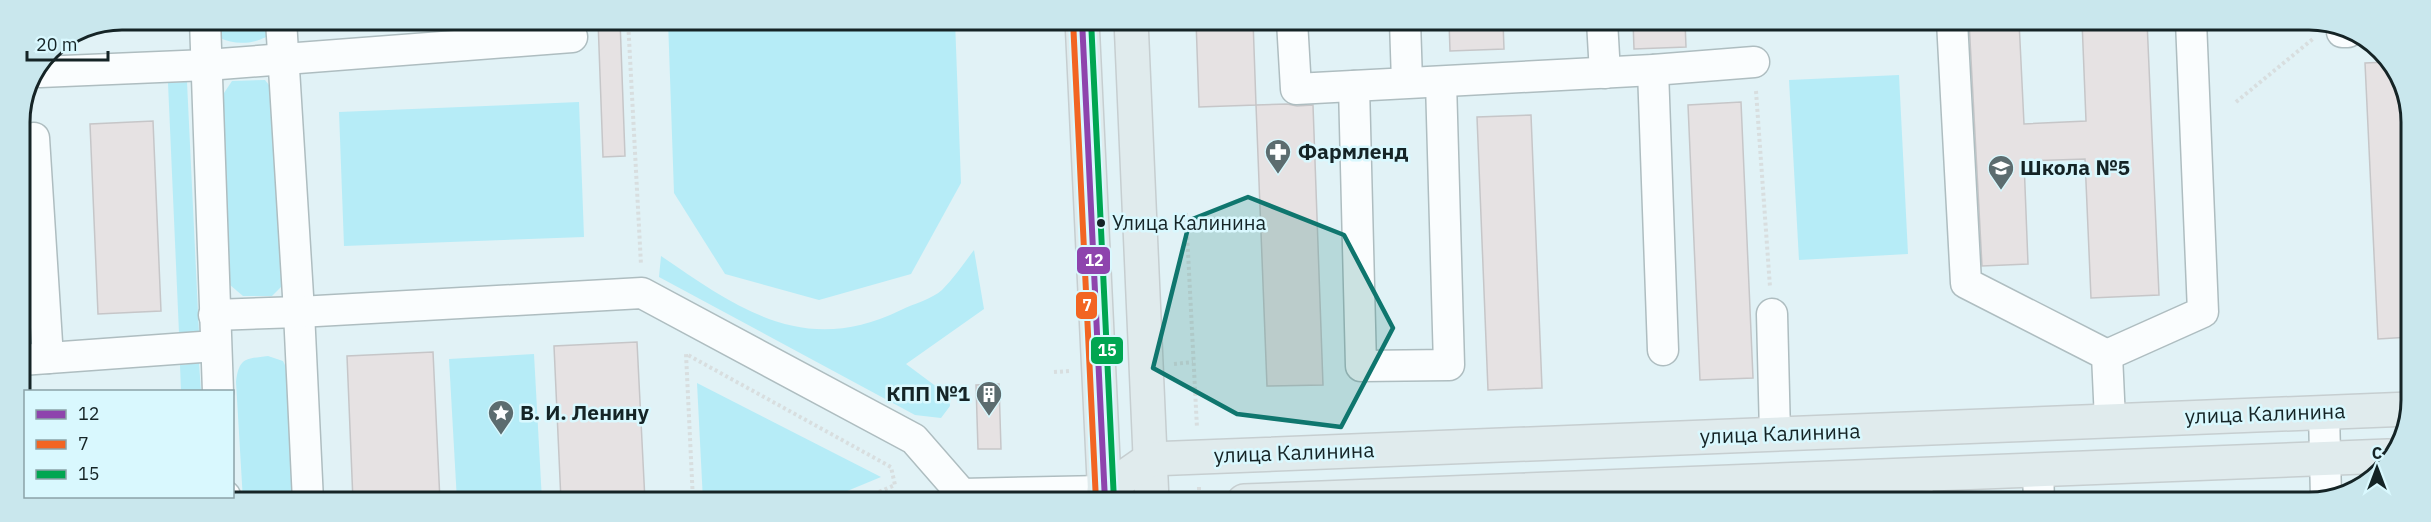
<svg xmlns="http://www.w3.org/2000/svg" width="2431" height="522" font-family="'IBM Plex Sans',sans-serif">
<rect width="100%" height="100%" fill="#e1f2f6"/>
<!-- green -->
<g fill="#b6ecf7">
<path d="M219,20H273L274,31C261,44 236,46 220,38Z"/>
<path d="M668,20H955L961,183L911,274L819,300L725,274L674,193Z"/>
<path d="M1899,75L1908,254L1799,260L1789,80Z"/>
<path d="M265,80L276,94L283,285L272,296H243L230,285L222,96L232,81Z"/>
<path d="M187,82L199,333H179L168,83Z"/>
<path d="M579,102L584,237L344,246L339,112Z"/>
<path d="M974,250L984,309L906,364L949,396L950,406L941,418L915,415L659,277L661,256C740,310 805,357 901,310C913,304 932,299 942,290C954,278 964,263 974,250Z"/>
<path d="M534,354L542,501H457L449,359Z"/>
<path d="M268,356L283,361L289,373L295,501H243L236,382C239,357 246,359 268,356Z"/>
<path d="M199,363L201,391H181L180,365Z"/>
<path d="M697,383L881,477L823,501H703Z"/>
</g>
<!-- building -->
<g fill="#e6e2e3" stroke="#c6c6c8" stroke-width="1.5">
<path d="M598,20H620L625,156L603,157Z"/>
<path d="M1196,20H1253L1256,105L1199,107Z"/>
<path d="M1449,21H1503L1504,49L1450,51Z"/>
<path d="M1633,21H1685L1686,47L1634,49Z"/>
<path d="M1969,21H2019L2024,124L2086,121L2082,21H2147L2159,295L2091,298L2085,159L2024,161L2028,264L1982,266Z"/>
<path d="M2388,62L2409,102L2410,337L2378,339L2365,63Z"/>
<path d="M1741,102L1753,378L1700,380L1688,105Z"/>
<path d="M1287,104L1297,106L1313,105L1323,385L1267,386L1256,105Z"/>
<path d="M1531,115L1542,388L1488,390L1477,117Z"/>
<path d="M153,121L161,311L98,314L90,124Z"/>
<path d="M637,342L645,501H561L554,346Z"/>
<path d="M433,352L440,501H353L347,356Z"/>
<path d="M999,384L1001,449H978L976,385Z"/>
</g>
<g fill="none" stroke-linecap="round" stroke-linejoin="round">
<!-- minor casing -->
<g stroke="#aebdc0" stroke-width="33">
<g id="minor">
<path d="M205,20L218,392"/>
<path d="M281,20L299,312L308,501"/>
<path d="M1292,21L1296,89L1653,70L1754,62"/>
<path d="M1405,21L1407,82"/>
<path d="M1602,21L1605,73"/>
<path d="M1952,21L1966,283L2107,355"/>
<path d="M2342,32H2348"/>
<path d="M1653,70L1663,350"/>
<path d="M40,72L207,65L572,37"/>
<path d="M1354,86L1361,366L1449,365L1441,82"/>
<path d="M34,138L48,358"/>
<path d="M1772,314L1775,434"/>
<path d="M214,315L299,312L642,293L914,439L962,494L954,501"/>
<path d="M2107,355L2203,312L2191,21"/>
<path d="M2107,355L2110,420"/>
<path d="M21,360L215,346"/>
<path d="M2324,412L2326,498"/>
<path d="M2038,470L2039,502"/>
<path d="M1917,475L1918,502"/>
<path d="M962,494L1104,491"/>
<path d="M225,496L226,501"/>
</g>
</g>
<!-- major casing -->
<g stroke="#c6ced0" stroke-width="36">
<g id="major">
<path d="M1082,20L1105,501"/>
<path d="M1131,20L1152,501"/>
<path d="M1104,491L1150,459L2410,409"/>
<path d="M1244,501L2388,456"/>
</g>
</g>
<!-- path -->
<g stroke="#d8dedf" stroke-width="4" stroke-dasharray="3 3" stroke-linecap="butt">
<path d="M628,20L641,265"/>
<path d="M1756,91L1770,287"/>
<path d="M2236,102L2314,38"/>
<path d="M1186,213L1197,428"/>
<path d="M1174,364L1193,362"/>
<path d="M1054,372L1071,371"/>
<path d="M1199,487V501"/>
<path d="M693,501L686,354L891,467L895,485L858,501"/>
</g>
<!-- minor -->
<use href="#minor" stroke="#fafdfe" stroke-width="30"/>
<!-- major -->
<use href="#major" stroke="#e0ebed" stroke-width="33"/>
<!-- bus-1 casing -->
<g stroke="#d9f8fe" stroke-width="10">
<path id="bus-1" d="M1082,20L1105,501"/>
</g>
<!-- bus-2 casing -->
<g stroke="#d9f8fe" stroke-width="10">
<path id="bus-2" d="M1073,20L1096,501"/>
</g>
<!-- bus-3 casing -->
<g stroke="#d9f8fe" stroke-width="10">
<path id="bus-3" d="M1091,20L1114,501"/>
</g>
<!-- bus-1 -->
<use href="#bus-1" stroke="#8e44ad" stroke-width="6"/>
<!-- bus-2 -->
<use href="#bus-2" stroke="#f26522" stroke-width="6"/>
<!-- bus-3 -->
<use href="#bus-3" stroke="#00a651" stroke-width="6"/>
</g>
<!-- marked area -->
<path fill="#0f766e" fill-opacity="0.2" stroke="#0f766e" stroke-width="4.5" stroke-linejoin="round" d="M1248,197L1344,235L1393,328L1341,427L1237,414L1153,368L1190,220Z"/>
<!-- icons -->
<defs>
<g id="pharmacy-pin" transform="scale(1.35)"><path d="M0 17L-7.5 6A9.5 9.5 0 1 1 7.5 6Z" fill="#5c6c6f" stroke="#d9f8fe"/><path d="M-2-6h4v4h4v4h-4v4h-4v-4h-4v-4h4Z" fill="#fff"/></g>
<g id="school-pin" transform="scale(1.35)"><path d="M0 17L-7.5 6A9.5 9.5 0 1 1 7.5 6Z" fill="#5c6c6f" stroke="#d9f8fe"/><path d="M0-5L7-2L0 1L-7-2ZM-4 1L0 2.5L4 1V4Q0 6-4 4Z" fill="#fff"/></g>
<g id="building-pin" transform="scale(1.35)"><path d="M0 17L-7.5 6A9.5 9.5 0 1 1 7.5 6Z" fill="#5c6c6f" stroke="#d9f8fe"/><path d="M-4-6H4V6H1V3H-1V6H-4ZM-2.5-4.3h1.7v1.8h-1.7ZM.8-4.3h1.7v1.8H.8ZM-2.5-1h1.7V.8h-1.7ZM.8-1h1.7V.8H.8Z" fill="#fff"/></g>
<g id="sight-pin" transform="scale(1.35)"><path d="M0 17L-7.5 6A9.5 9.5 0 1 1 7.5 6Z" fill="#5c6c6f" stroke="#d9f8fe"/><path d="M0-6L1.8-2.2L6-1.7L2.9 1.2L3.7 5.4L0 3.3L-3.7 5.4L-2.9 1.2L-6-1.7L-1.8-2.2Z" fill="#fff"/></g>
</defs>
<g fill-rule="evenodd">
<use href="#pharmacy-pin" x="1278" y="152"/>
<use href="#school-pin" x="2001" y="168"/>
<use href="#building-pin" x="989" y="394"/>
<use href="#sight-pin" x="501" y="413"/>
</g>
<!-- markers -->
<circle fill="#152426" stroke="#d9f8fe" stroke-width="2" cx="1101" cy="223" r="5"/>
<g text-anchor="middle" stroke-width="5" stroke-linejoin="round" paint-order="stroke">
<!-- bus labels -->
<g font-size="20" fill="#152426" stroke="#d9f8fe" text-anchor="start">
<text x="1112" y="230">Улица Калинина</text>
</g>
<!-- poi labels -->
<g font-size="21" font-weight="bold" fill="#152426" stroke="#d9f8fe" text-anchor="start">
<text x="1298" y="159">Фармленд</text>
<text x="2020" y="175">Школа №5</text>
<text x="970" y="401" text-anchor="end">КПП №1</text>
<text x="520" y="420">В. И. Ленину</text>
</g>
<!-- street labels -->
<g font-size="21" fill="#152426" stroke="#d9f8fe">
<text transform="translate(2265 414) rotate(-2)" y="7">улица Калинина</text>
<text transform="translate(1780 434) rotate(-2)" y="7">улица Калинина</text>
<text transform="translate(1294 453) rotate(-2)" y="7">улица Калинина</text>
</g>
</g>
<!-- crop -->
<path d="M0 0H2431V522H0ZM122 30H2309A92 92 0 0 1 2401 122V400A92 92 0 0 1 2309 492H122A92 92 0 0 1 30 400V122A92 92 0 0 1 122 30Z" fill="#c9e7ed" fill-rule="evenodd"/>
<path fill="none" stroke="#152426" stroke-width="3" d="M122 30H2309A92 92 0 0 1 2401 122V400A92 92 0 0 1 2309 492H122A92 92 0 0 1 30 400V122A92 92 0 0 1 122 30Z"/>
<g stroke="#d9f8fe" stroke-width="2">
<rect x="1076" y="246" width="35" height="29" rx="6" fill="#8e44ad"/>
<rect x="1075" y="291" width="23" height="29" rx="6" fill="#f26522"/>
<rect x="1090" y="336" width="34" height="29" rx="6" fill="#00a651"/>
</g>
<g font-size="16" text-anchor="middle" font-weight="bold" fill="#fff">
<text x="1094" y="266">12</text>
<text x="1087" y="311">7</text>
<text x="1107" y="356">15</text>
</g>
<!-- legend -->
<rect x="24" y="390" width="210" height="108" fill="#d9f8fe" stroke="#8ba3a8" stroke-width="1.5"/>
<rect x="36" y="410" width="30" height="9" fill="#8e44ad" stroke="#8ba3a8" stroke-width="1.5"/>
<text x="78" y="420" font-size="18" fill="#152426">12</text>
<rect x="36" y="440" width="30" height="9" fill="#f26522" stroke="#8ba3a8" stroke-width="1.5"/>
<text x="78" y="450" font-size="18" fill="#152426">7</text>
<rect x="36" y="470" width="30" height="9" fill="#00a651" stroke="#8ba3a8" stroke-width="1.5"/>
<text x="78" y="480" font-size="18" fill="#152426">15</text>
<!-- north arrow -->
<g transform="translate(2377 468)" stroke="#d9f8fe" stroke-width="4.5" paint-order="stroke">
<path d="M0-4.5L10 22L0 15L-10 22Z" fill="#152426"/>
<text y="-9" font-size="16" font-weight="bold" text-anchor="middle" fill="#152426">С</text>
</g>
<!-- scale -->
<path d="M27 51v9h81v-9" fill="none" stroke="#152426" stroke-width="3"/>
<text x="36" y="51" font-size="18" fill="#152426" stroke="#d9f8fe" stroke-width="4.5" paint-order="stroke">20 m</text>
</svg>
